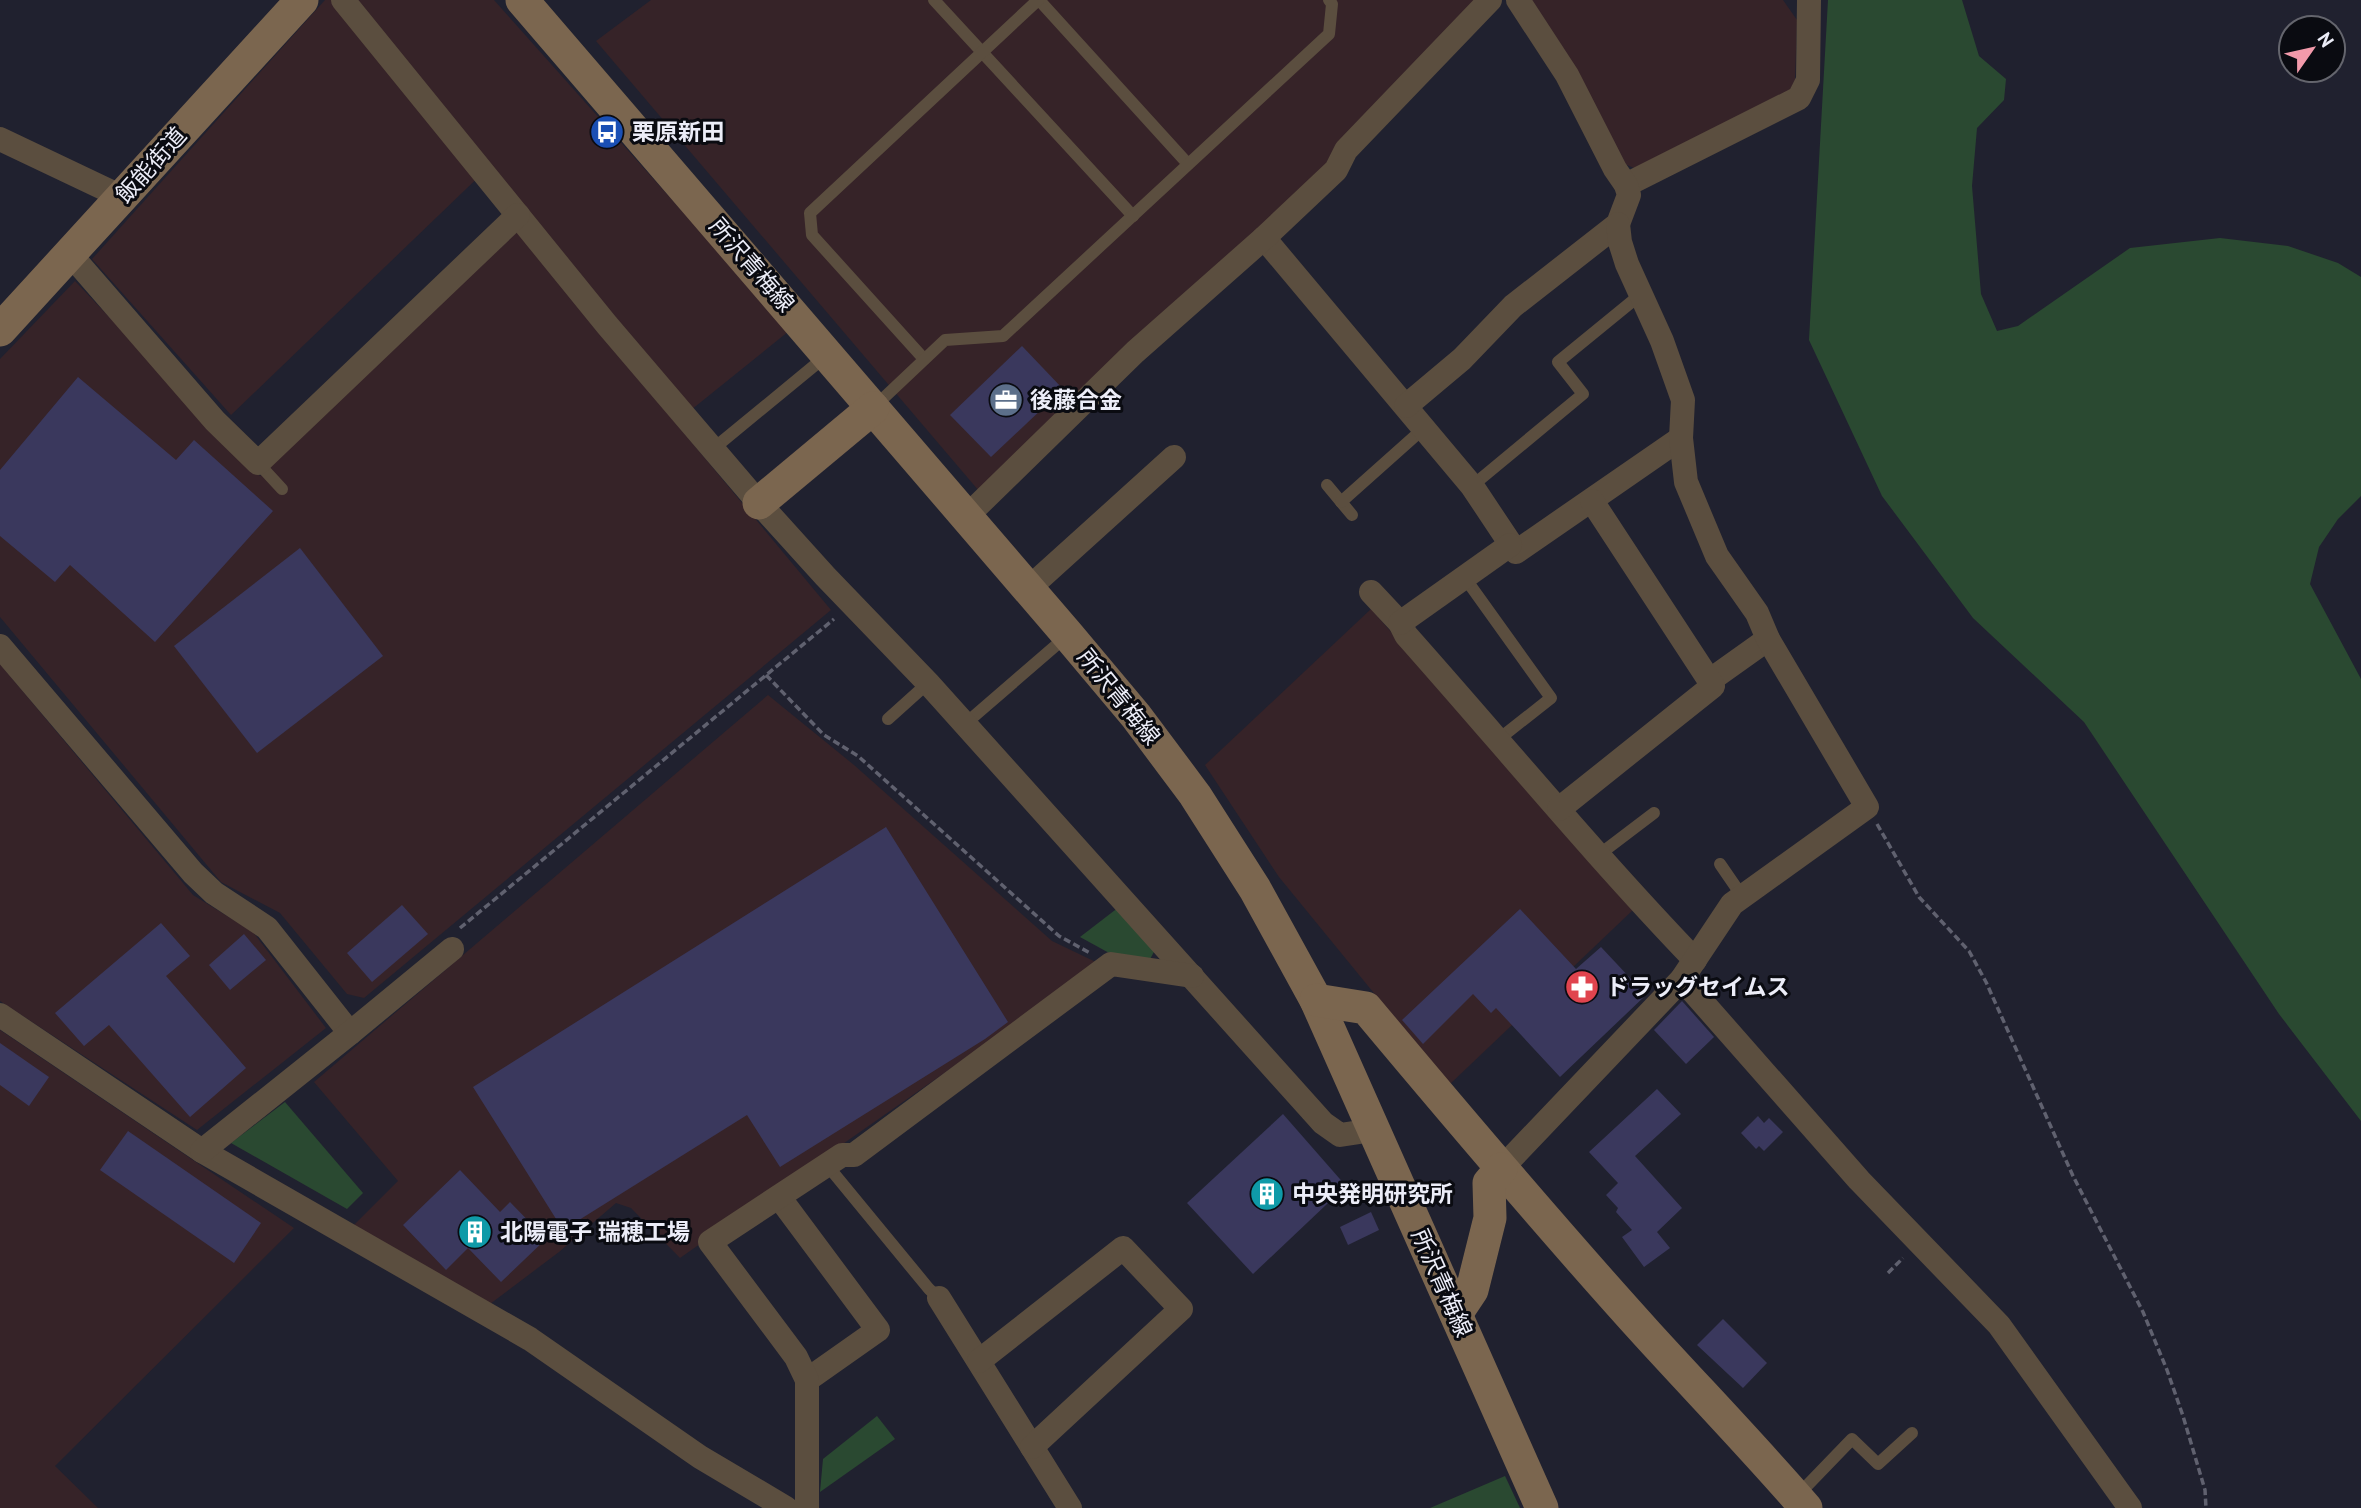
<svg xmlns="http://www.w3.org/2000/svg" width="2361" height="1508" font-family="'PT Sans','Noto Sans JP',sans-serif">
<rect width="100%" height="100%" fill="#20212f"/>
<!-- industrial -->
<g fill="#362328">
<path d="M325,0H494L789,331L691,410L491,165L231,415L92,259Z"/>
<path d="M651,0H1478L1329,166L979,491L596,41Z"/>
<path d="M1527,0H1783L1797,20L1795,80L1788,95L1639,170L1622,163Z"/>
<path d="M517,232L831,610L364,998L347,994L280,913L221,882L0,617V359L75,281L260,476Z"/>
<path d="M1371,609L1634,909L1449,1085L1279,877L1205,765Z"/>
<path d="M0,664L193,895L253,932L326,1028L197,1130L0,1001Z"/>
<path d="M768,695L854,765L1052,941L1100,964L680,1258L631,1208L616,1203L559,1252L486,1307L353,1226L398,1181L314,1082Z"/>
<path d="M0,1030L294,1228L55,1466L98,1508H0Z"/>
</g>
<!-- green -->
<g fill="#2a4931">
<path d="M1828,0H1962L1979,56L2006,79L2004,100L1977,128L1972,186L1981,294L1997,331L2018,326L2130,248L2220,238L2288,246L2338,263L2361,277V496L2338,519L2319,547L2310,584L2361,679V1121L2279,1014L2084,722L1973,618L1882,496L1809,340Z"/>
<path d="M1119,907L1156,948L1148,963L1111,954L1080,937Z"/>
<path d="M285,1102L363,1193L347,1209L231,1143Z"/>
<path d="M877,1416L895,1439L820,1492L823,1459Z"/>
<path d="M1505,1476L1520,1508H1430Z"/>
</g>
<!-- building -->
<g fill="#3a385d">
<path d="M1022,346L1063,389L991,457L950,415Z"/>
<path d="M78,377L176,460L194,440L273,511L155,642L70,565L55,582L0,536V470Z"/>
<path d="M300,548L383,656L257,753L174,646Z"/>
<path d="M886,827L1008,1022L985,1039L780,1167L747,1115L563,1230L473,1087Z"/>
<path d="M402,905L428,934L372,982L347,953Z"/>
<path d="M1520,909L1576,969L1601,947L1646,995L1560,1077L1496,1008L1491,1013L1473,994L1423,1044L1402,1020Z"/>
<path d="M161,923L190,956L166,976L246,1068L190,1117L109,1025L84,1046L55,1013Z"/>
<path d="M244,934L266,960L230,990L209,965Z"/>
<path d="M1682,1001L1714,1037L1686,1064L1654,1030Z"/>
<path d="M0,1043L49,1077L29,1106L0,1085Z"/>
<path d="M1657,1089L1681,1114L1635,1156L1682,1208L1657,1232L1670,1248L1644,1267L1622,1237L1632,1230L1616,1212L1618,1208L1606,1195L1618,1183L1589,1152Z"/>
<path d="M1283,1114L1346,1186L1253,1274L1187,1203Z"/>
<path d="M1758,1116L1764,1123L1769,1118L1783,1132L1764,1151L1759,1146L1756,1149L1741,1133Z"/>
<path d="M128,1131L261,1223L234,1263L100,1170Z"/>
<path d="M460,1170L500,1212L510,1202L546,1239L501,1282L468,1248L446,1270L403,1225Z"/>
<path d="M1371,1212L1379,1230L1348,1245L1340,1227Z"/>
<path d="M1723,1319L1767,1363L1743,1388L1697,1345Z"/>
</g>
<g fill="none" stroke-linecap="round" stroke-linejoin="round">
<!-- path -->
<g stroke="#60616f" stroke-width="3.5" stroke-dasharray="7 3.5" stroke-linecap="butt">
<path d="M766,675L824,735L858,756L1059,936L1090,953"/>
<path d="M1877,824L1919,897L1969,951L1986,982L2073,1176L2143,1312L2167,1370L2183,1416L2205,1490L2206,1508"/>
<path d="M460,928L834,619"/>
<path d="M1888,1273L1903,1258"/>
</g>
<!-- lane -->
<g stroke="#5b4e3f" stroke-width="12">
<path d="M934,0L1133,216"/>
<path d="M1039,0L1188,164"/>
<path d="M924,359L812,235L810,213L1038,0"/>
<path d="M873,408L945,340L1003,336L1329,34L1332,4L1329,0"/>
<path d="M713,449L826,356"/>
<path d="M258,463L282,489"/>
<path d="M1327,485L1352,515"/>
<path d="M1472,486L1583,394L1558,362L1640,295"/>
<path d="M1341,502L1424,428"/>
<path d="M1465,578L1551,698L1499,739"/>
<path d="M888,719L928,683"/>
<path d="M965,724L1068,635"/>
<path d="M1600,854L1654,813"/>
<path d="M1720,864L1742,896"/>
<path d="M827,1165L929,1289L939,1298"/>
<path d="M1797,1496L1852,1439L1878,1464L1912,1433"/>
</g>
<!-- street -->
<g stroke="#5b4e3f" stroke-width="24">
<path d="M343,0L607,325L759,503L825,576L928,683L1323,1123L1340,1135L1373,1130"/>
<path d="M0,139L122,197"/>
<path d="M1626,185L1799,98L1808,80L1809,0"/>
<path d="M1264,238L1472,486L1516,552L1681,438"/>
<path d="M70,254L215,421L258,463L518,215"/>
<path d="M1406,406L1462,359L1513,306L1618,224L1629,195L1626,185L1615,169L1567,75L1518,0"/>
<path d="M966,517L1135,352L1264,238L1336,170L1346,150L1490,0"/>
<path d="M1028,589L1174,457"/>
<path d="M1371,592L1400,623L1406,635C1502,743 1595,856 1695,960"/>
<path d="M1400,623L1510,545"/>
<path d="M0,646L193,873L214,893L267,928L350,1033"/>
<path d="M1709,681L1768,639"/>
<path d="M1559,809L1713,686L1592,501"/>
<path d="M1682,979L1859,1180L1999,1325L2130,1508"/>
<path d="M0,1015L202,1151L530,1339L700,1457L786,1508"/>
<path d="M202,1151L350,1033L452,949"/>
<path d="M1501,1169L1682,979L1732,904L1867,807L1768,639L1757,613L1717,556L1686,482L1681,438L1683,400L1662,341L1627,264L1620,242L1618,224"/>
<path d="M779,1197L878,1330L807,1380"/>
<path d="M939,1298L1070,1508"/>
<path d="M979,1361L1123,1248L1181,1309L1032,1447"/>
<path d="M807,1508V1380L796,1357L710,1242L842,1155H854L1111,964L1192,976"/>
</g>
<!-- secondary -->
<g stroke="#7b664f" stroke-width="33">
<path d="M522,0L1068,635L1136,716L1195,795L1255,889L1316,1000L1542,1508"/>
<path d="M0,330L302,0"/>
<path d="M759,503L873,408"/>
<path d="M1316,1000L1366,1008C1458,1118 1551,1228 1648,1335C1701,1393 1755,1449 1806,1508"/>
<path d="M1456,1314L1472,1290L1490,1218L1489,1183L1501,1169"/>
</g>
</g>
<!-- icons -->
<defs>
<g id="bus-disc" transform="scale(1.75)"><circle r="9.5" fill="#1a4fb4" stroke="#0a0b11"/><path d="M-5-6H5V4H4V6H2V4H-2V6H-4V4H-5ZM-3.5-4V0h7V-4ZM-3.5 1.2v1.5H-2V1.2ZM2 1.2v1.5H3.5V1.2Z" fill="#fff"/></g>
<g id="office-disc" transform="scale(1.75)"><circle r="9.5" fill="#5c6f8a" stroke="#0a0b11"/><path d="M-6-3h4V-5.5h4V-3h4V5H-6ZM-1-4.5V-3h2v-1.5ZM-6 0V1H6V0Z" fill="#fff"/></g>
<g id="pharmacy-disc" transform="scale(1.75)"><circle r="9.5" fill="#e0444e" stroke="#0a0b11"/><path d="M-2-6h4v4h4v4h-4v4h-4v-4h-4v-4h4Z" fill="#fff"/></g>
<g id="building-disc" transform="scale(1.75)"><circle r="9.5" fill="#0f9aa8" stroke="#0a0b11"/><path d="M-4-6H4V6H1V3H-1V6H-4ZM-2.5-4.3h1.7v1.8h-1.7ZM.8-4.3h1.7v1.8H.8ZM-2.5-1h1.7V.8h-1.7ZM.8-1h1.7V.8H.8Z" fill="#fff"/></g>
</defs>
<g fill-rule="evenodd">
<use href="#bus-disc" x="607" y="132"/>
<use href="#office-disc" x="1006" y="400"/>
<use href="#pharmacy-disc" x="1582" y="987"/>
<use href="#building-disc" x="1267" y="1194"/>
<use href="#building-disc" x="475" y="1232"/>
</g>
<g text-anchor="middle" stroke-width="6" stroke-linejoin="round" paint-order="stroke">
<!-- poi labels -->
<g font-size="23" font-weight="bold" fill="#ecedf8" stroke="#0a0b11" text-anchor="start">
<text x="632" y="140">栗原新田</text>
<text x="1030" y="408">後藤合金</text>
<text x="1606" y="995">ドラッグセイムス</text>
<text x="1292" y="1202">中央発明研究所</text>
<text x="500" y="1240">北陽電子 瑞穂工場</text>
</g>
<!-- street labels -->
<g font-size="23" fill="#ecedf8" stroke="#0a0b11">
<text transform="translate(151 165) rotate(-48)" y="8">飯能街道</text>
<text transform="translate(752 265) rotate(49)" y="8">所沢青梅線</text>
<text transform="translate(1119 697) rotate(51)" y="8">所沢青梅線</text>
<text transform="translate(1442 1283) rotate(66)" y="8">所沢青梅線</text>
</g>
</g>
<!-- north arrow -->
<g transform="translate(2312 49) rotate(56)"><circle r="33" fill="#0a0b11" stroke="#64656d" stroke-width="2"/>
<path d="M0-5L12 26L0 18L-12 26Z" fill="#f39aab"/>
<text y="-10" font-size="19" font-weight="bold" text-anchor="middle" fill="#ecedf8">N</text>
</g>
</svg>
